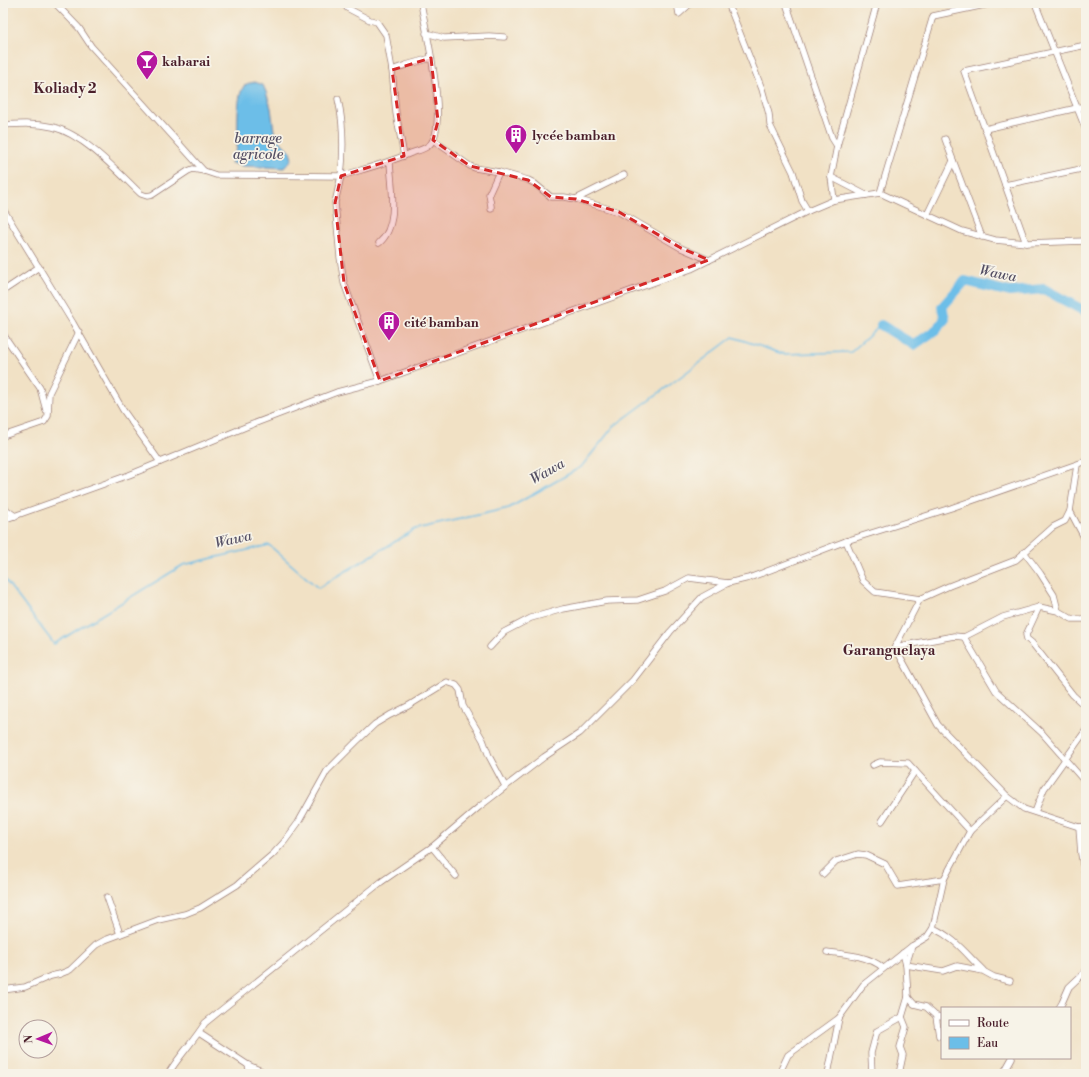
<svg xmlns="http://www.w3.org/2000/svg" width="1089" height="1077" font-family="'Libre Bodoni',serif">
<rect width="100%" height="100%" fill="#f7f3e8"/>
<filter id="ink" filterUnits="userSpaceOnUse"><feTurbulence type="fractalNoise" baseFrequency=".025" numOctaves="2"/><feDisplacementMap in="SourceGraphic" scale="8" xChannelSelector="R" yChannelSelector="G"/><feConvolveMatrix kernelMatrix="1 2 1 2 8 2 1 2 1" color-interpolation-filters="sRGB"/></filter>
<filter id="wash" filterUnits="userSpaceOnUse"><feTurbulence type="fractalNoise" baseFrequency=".012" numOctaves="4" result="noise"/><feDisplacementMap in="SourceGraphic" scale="16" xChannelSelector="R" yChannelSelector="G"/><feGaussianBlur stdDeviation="0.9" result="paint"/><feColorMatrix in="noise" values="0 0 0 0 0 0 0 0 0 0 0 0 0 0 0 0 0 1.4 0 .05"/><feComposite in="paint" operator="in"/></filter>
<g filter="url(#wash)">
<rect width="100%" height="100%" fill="#f1e1c5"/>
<!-- water -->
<path fill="#6cbee8" stroke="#5b6e8a" d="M255,82L263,85L266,92L271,108L274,131L277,138L290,151L292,159L284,168L242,166L231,163C232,157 237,152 237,146C239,131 235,98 244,86C246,83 251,83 255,82Z"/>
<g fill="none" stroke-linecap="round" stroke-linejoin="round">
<!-- stream -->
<path stroke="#6cbee8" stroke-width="1.5" d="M3,577L54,644L183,565L269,545L318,588L416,529L509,508L581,467L614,426L671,384L733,337L783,354L851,352L881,325"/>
<!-- river -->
<path stroke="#6cbee8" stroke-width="10" d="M881,325L914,345L937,329L945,319L942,307L965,281L1010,292L1044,289L1086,312"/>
</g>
</g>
<g filter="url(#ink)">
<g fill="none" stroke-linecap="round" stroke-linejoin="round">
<!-- street casing -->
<g stroke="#9e8078" stroke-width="7">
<g id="street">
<path d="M55,3L79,28L91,46L204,171L216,175L341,176C344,149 344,125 338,99"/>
<path d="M345,3L347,8L370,20L377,22L386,35L392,70L396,113L404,156"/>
<path d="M677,3L679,14L691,3"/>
<path d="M728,3L762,89L769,114L770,125L793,172L802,201L808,211"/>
<path d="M786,3L832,138L837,146"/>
<path d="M1035,3L1086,130"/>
<path d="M426,33L444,38L489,36L504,37"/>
<path d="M392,70L406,65L431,58"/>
<path d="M3,125C20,124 36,123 53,127C85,135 118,172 141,194L147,196L152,195L188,171L193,169L204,171"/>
<path d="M985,129L1086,106"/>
<path d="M945,139L982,237"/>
<path d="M433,140L470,166L475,168L499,172L528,180L534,183L551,197H564L576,199L619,212L681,248L709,260"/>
<path d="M831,177L866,195"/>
<path d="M1005,185L1086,168"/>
<path d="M880,193L933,16L994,3"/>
<path d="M576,199L624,175"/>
<path d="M834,200L831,177L837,146L877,3"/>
<path d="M3,209L73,323L123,410L160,462"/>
<path d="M491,209V206L489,194L499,172"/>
<path d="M927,215L953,161"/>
<path d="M379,243C400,226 391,185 390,162"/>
<path d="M1026,243L964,71L1086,45"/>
<path d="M3,291L39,267"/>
<path d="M3,334L40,388L46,410"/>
<path d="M380,381L344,283L340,257L335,203L341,176C364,169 388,163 411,153C416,151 423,150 428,146C451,131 425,28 421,3"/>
<path d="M3,436L44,422L48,416L49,393L79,332"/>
<path d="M1077,465L1070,511L1086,541"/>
<path d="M3,507L15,516"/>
<path d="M1070,511L1065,521L1053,527L1016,560L949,586L920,599L895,647L938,725L1007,796L1024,809L1079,827L1086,826"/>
<path d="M3,520L129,475L248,426L337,392L380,381L691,269L808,211L834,200L880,193L962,231L995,240L1026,243L1086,241"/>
<path d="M846,541L863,581L875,592L920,599"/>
<path d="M1024,552L1040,573L1054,595L1058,611"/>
<path d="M1039,607L1026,635L1027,639L1032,643L1073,695L1086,707"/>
<path d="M1086,619H1072L1058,611L1039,607L1003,617L964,637L996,691L1042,733L1086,783"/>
<path d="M490,647L504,632L531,618L563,609L607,601L638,600L665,591L689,578L728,583"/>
<path d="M895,647L954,636L964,637"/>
<path d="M873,765L880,762L908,763L970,831"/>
<path d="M1035,812L1044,789L1086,730"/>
<path d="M882,821L915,771"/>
<path d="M1079,827L1081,854L1086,880"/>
<path d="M432,847L456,876"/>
<path d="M823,874L836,861L858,854L866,855L885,864L898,886L944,879"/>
<path d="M107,897L120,934"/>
<path d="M933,928C955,938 966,954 983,970"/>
<path d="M827,952C845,954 870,956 883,968"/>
<path d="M903,953L906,965L943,971L957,966L983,971L994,977L1010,981"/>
<path d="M3,990L25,987L51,976L60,974L70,970L96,945L105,940L158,920L185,914L200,908L237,885L273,854L284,842L298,823L327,771L356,742L375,724L390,715L408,706L447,682L456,685L460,690L463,706L483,740L489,756L505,786"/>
<path d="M908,997L914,1004L926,1007L936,1016L942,1017"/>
<path d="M1059,1008L1062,1003L1069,987L1086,971"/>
<path d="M936,1016L939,1036"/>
<path d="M199,1033L248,1065L268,1074"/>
<path d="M248,1065L250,1074"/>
<path d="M168,1074C179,1056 194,1041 205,1023L381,882L432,847L479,807L544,757L580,733L633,680L670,632L702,597L728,583L749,578L846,541L951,508L1086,461"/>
<path d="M298,1074V1073"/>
<path d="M779,1074L788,1055L839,1018"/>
<path d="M828,1074L839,1018L863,985L912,946L927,937L933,928L944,879L970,831L1007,796"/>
<path d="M872,1074L871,1053L877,1031L902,1017L908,997L906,965L912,946"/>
<path d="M899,1074L903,1055L900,1047L906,1027L902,1017"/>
<path d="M1003,1074L1012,1058"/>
</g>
</g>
<!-- street -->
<use href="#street" stroke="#fff" stroke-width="5.5"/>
</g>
</g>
<!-- marked area -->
<path fill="#d62828" fill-opacity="0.2" stroke="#d62828" stroke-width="3" stroke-dasharray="8 5" stroke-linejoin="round" d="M431,58L438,121L433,140L470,166L528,180L551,197L576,199L619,212L681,248L709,260L380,381L344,283L335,203L341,176L404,156L392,70Z"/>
<!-- icons -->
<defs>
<g id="bar-pin" transform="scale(1.15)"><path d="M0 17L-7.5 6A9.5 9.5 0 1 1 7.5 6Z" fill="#b5179e" stroke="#f7f3e8"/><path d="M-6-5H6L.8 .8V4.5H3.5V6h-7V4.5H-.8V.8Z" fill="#fff"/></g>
<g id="building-pin" transform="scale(1.15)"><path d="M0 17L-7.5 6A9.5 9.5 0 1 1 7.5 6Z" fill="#b5179e" stroke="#f7f3e8"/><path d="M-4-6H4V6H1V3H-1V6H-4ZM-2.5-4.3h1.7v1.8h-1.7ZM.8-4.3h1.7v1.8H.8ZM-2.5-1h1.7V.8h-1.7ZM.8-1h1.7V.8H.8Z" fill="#fff"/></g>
</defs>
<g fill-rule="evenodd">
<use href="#bar-pin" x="147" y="61"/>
<use href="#building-pin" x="516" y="135"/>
<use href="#building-pin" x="389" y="322"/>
</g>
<g text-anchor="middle" stroke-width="3.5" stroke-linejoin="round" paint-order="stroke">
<!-- poi labels -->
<g font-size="13" font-weight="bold" fill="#4a1f2b" stroke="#f7f3e8" text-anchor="start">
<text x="162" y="66">kabarai</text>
<text x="532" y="140">lycée bamban</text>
<text x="404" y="327">cité bamban</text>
</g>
<!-- neighbourhood labels -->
<g font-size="14" font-weight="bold" fill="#4a1f2b" stroke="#f7f3e8">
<text x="65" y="93">Koliady 2</text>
<text x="889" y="655">Garanguelaya</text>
</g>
<!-- water labels -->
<g font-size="14" font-style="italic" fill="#544f64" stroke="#f7f3e8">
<text x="258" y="143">barrage<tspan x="258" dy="16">agricole</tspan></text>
<text transform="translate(998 273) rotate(11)" y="5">Wawa</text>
<text transform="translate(547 471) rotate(-30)" y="5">Wawa</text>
<text transform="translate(233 539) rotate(-13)" y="5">Wawa</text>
</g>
</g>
<!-- margin -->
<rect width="1089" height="1077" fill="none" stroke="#f7f3e8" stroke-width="16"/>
<!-- legend -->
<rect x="941" y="1007" width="130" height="52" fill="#f7f3e8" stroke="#b29e9c"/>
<rect x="949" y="1020" width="20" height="6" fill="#ffffff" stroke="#b29e9c"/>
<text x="977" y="1027" font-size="12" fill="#4a1f2b">Route</text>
<rect x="949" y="1037" width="20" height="12" fill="#6cbee8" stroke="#b29e9c"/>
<text x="977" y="1047" font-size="12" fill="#4a1f2b">Eau</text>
<!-- north arrow -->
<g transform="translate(38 1039) rotate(268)"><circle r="19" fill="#f7f3e8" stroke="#b29e9c"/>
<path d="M0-3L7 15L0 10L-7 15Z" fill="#b5179e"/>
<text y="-6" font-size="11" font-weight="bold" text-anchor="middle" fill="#4a1f2b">N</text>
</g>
</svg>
